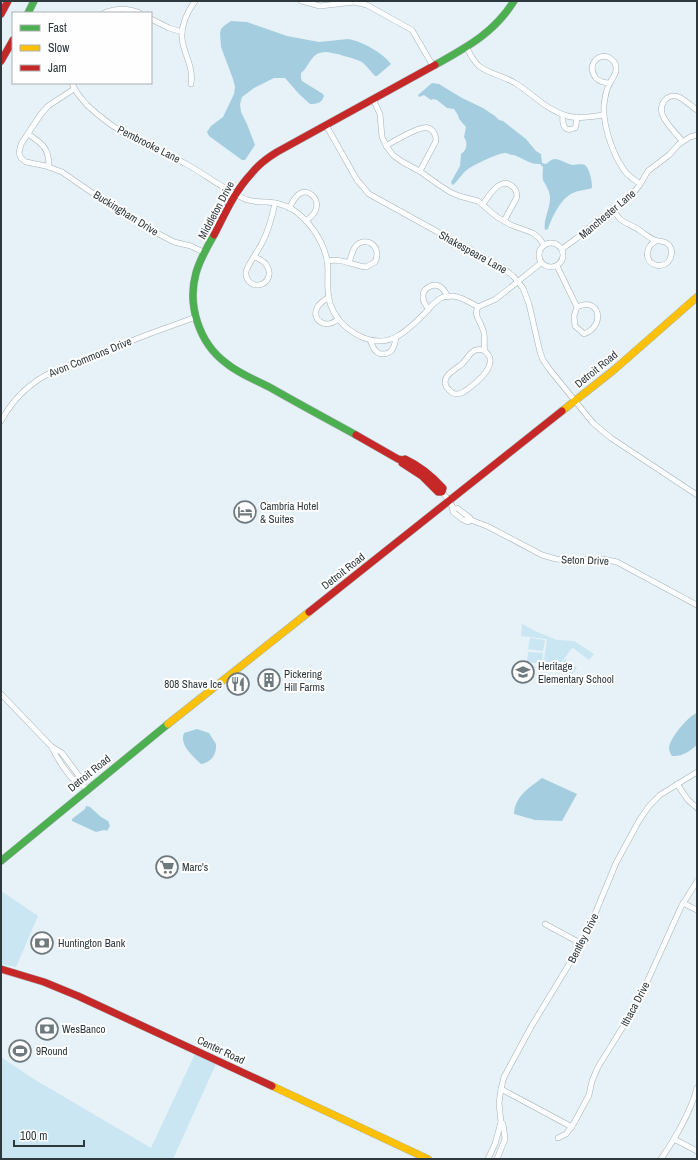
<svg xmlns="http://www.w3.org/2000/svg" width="698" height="1160" font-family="'Archivo Narrow',sans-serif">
<rect width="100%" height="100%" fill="#e6f2f7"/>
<!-- green -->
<g fill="#c9e6f2">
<path d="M522,624L535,631L557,640L574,641L594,654L589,660L573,648L571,649L559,666L565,659L577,668L570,677L558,667L549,670L543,669L547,639L521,636Z"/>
<path d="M530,638L545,640L543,651L528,649Z"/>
<path d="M528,652L543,653L542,664L527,662Z"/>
<path d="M1,891L38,916L16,967L1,964Z"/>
<path d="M195,1054L216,1064L173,1159H1V1057L32,1078L151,1148Z"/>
</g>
<!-- water -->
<g fill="#a4cedf">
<path d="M231,21L247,22L287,36L319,42L348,39C362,41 383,53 391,64L377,76H375C370,71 367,66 362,62C357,59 331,52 326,52C322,52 319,53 317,54C309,59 308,68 301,73V78L302,81L323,94L324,96C322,103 317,104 310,104L299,94L285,78H274L254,88L242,97L240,104L241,112L247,124L255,145L245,160H242L209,136L207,132L211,126L223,117L234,94L235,87L233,79L221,47L220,33L221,29L225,25Z"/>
<path d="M432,83L439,84L462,98L483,108L495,116L499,120L503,121L526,139L536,151L541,154L542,163L546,164C549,162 550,160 554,159C561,159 567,164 573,165C577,165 582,163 586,166C590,171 592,181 592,188C586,190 579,190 573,193C561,198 552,217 548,229L545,230C543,220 550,209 550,198C550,191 546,186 543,180C542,176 543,171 543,167L540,164C531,165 522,158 514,155C511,155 507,153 505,153C498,153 474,165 468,169C462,173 459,180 453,185L452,184L451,182L460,166L461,154C467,150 468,143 464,137L466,127L459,119L458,115L454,109L447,108L437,100L433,99L431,100L424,95L419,97L418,95Z"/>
<path d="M697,713V745C690,751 682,757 672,756C670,753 669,751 669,747C670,738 689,715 697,713Z"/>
<path d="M197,729L209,733L216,744C217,754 211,763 201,764C193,756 179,745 184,733Z"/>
<path d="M542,778L577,794L562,821L535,820L514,814C515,796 529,788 542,778Z"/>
<path d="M86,806L90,807L101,817L108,821L110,826L107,831L104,830L96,832L72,821V819L85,809Z"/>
</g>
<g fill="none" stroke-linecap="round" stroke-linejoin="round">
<!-- street casing -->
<g stroke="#a7b1b6" stroke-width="6">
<g id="street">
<path d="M301,1L320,6L354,2L367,5L412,30L433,66"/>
<path d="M104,13C116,8 128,8 140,13"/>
<path d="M151,19L169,28L182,32"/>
<path d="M467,48C470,54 473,61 479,66C489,74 504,76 515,83C532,93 546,110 567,116C578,119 592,117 603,115"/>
<path d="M72,83C75,92 81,98 87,105C101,118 117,130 134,139C151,148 170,155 188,165C204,174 218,185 234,193C239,196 243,199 248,200C253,202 260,202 266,202C274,202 284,205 292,209C309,220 323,240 327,260C329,270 327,280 328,290C328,312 344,330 364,338C391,349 409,329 426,312C430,307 436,301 441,298C445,296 450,296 453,296C462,297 471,303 478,307"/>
<path d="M610,83C605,83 599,81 596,78C590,71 591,61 600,57C608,54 617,61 616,70C616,74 613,77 611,81C608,86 606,92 605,98C600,119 612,153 624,170C628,176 635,180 640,184"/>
<path d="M191,84C193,69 188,62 184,48C178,31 185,15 195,1"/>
<path d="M74,89L48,106L41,114L21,144L19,153L21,158L26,162L46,166L62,172L130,219L174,242L191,246L205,253"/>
<path d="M373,99L380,114L382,137L387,147L393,155L401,161L421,172L439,185L450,192L459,196L478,201L497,217L511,225L533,233L539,238L544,245"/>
<path d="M563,115C562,123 563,133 575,128L576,125L577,117"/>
<path d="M326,125L357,180L369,194L503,268L513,276L523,288L529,304L540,352L543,360L550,370L593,423L611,438L697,495"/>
<path d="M28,134C43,144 49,148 49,167"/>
<path d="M682,141C676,133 667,125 663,116C658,105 667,92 679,97C685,100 691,106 697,110"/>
<path d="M386,146C394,141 415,129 423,128C431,126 436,133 436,141L420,171"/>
<path d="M483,204C489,196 500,176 512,186C516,189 517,192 517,197L504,221"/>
<path d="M289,208C292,204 294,198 298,195C307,187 320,198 316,209C315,214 310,218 306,221"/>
<path d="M613,208C615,212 617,216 620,219C625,223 633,226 639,230C644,233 649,238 655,240C659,242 664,240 669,245C673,250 672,257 668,262C665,265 660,266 656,265C643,261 646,246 656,241"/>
<circle cx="551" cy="255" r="12"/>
<path d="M562,249L577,238L591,226L634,192L639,186L648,171L669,155L679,144L690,137L697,135"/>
<path d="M255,257C259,259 265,261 267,266C272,274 268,283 259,285C251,286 245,279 246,272C246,268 258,250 261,245C268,232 272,218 275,203"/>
<path d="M327,261C344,258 350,265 366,267L375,262C383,245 364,235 355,247C352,251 351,258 349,262"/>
<path d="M557,266L577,307L574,316L575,326L584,334C606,326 600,296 577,307"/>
<path d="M329,297C325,300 319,303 317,308C311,320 326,330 338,319"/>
<path d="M478,307C473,315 481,322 483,330C486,336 483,346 485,351C487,354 489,355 490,358C493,370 474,385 465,391C460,395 453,395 449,390C437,378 455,370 462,364C469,357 473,345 485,351"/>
<path d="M478,307L496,299L541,263"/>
<path d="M429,309C426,306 423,302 423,297C422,289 432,283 439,286C443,288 446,293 448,297"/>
<path d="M370,340C372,344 373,349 377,352C378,353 381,354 383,354C393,354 395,345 396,337"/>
<path d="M1,421C13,399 29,383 52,372L149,334L196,317"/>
<path d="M442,492C447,498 453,504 453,512L462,519L468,522L471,520L470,518L457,508H453"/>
<path d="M471,520L489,527L542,555L556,559L569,560L603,559L617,562L697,605"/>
<path d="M1,694L51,746L62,753L79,776L82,784"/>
<path d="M52,748C56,756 67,774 74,780C79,783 83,785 87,789"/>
<path d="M677,784L688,800L697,808"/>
<path d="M683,903L697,910"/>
<path d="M545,924L582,944"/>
<path d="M501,1089L572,1127"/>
<path d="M558,1138L566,1134L574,1123L589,1095L592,1081L598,1067L637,1004L681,907L697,881"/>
<path d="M674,1139L697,1151"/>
<path d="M488,1159L495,1144L501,1122"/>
<path d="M497,1159L505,1139L503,1124L501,1122L499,1103L501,1089L504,1077L531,1027L585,938L616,863L640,819L650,805L660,795L697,772"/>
<path d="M661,1159C676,1137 690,1114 697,1088"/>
</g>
</g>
<!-- fast casing -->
<g stroke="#a7b1b6" stroke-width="8">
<g id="fast">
<path d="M28,13L34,1"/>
<path d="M435,65C467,47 494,33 514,1"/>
<path d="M214,235C207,247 200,259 196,273C187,305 199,343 226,363C239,374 256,380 271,388C299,404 327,419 356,435"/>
<path d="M1,861L168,724"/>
</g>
</g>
<!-- slow casing -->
<g stroke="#a7b1b6" stroke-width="8">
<g id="slow">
<path d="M562,411L615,369L697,297"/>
<path d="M168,724L309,612"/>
<path d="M272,1086L428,1159"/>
</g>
</g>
<!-- jam casing -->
<g stroke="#a7b1b6" stroke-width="8">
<g id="jam">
<path d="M1,14L8,1"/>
<path d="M1,61L13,40"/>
<path d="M214,235C225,214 235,191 251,174C258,165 267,158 277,152L435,65"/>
<path d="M356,435L398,459L402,460L405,459C420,466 432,476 443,488L442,492H438L422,476L402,463V460"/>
<path d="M309,612L562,411"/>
<path d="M1,969L44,982L78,996L272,1086"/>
</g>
</g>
<!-- street -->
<use href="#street" stroke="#fbfdfe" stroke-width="5"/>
<!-- fast -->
<use href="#fast" stroke="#4caf50" stroke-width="7"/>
<!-- slow -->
<use href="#slow" stroke="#ffc107" stroke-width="7"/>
<!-- jam -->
<use href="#jam" stroke="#c62828" stroke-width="7"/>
</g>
<!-- icons -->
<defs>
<g id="hotel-ring" transform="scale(1.15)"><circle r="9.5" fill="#fefefe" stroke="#6f7a7e" stroke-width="1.5"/><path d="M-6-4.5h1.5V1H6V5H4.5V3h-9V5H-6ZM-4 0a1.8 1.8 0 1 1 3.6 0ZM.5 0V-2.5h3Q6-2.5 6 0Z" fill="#6f7a7e"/></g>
<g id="school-ring" transform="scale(1.15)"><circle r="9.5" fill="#fefefe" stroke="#6f7a7e" stroke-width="1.5"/><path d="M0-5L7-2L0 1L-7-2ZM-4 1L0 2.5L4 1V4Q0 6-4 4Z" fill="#6f7a7e"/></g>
<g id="building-ring" transform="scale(1.15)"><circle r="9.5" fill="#fefefe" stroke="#6f7a7e" stroke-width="1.5"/><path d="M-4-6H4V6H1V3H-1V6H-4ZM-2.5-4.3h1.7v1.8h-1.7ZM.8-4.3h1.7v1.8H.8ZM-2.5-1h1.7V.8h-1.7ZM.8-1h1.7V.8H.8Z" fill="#6f7a7e"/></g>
<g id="restaurant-ring" transform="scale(1.15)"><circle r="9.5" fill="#fefefe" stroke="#6f7a7e" stroke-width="1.5"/><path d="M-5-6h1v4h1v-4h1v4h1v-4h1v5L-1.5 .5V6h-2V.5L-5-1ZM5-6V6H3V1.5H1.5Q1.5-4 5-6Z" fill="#6f7a7e"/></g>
<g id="supermarket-ring" transform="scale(1.15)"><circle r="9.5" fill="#fefefe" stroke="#6f7a7e" stroke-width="1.5"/><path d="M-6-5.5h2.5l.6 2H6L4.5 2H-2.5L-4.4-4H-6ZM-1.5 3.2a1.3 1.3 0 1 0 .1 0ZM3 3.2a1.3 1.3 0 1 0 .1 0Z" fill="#6f7a7e"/></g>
<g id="bank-ring" transform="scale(1.15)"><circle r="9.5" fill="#fefefe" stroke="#6f7a7e" stroke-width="1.5"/><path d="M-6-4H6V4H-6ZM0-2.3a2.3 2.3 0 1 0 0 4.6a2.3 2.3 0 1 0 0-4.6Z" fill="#6f7a7e"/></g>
<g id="stadium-ring" transform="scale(1.15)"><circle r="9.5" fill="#fefefe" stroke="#6f7a7e" stroke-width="1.5"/><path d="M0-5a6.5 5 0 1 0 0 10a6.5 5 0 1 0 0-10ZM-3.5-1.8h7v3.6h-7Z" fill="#6f7a7e"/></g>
</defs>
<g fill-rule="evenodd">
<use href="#hotel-ring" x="245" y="512"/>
<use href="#school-ring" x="523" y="672"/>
<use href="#building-ring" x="269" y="680"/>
<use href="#restaurant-ring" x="238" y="684"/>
<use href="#supermarket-ring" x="167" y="867"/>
<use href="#bank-ring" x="42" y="943"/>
<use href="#bank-ring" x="47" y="1029"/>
<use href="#stadium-ring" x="20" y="1051"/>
</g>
<g text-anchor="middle" stroke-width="4" stroke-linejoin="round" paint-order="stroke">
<!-- street labels -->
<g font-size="11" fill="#2f393d" stroke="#fefefe">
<text transform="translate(149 144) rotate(27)" y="4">Pembrooke Lane</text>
<text transform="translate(216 210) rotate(-62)" y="4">Middleton Drive</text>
<text transform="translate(126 213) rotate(32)" y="4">Buckingham Drive</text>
<text transform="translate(607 214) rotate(-40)" y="4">Manchester Lane</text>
<text transform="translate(473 252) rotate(29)" y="4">Shakespeare Lane</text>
<text transform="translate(90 357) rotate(-22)" y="4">Avon Commons Drive</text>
<text transform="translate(596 369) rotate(-39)" y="4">Detroit Road</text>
<text transform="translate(585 560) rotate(2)" y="4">Seton Drive</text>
<text transform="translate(343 571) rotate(-38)" y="4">Detroit Road</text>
<text transform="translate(89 773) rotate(-39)" y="4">Detroit Road</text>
<text transform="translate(583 938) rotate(-63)" y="4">Bentley Drive</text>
<text transform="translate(635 1004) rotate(-62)" y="4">Ithaca Drive</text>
<text transform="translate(221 1050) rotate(25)" y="4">Center Road</text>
</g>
<!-- poi labels -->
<g font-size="11" fill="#2f393d" stroke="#fefefe" text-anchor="start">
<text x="260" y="510">Cambria Hotel<tspan x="260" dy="13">&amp; Suites</tspan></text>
<text x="538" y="670">Heritage<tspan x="538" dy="13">Elementary School</tspan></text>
<text x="284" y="678">Pickering<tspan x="284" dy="13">Hill Farms</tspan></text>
<text x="222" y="688" text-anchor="end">808 Shave Ice</text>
<text x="182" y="871">Marc's</text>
<text x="58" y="947">Huntington Bank</text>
<text x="62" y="1033">WesBanco</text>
<text x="36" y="1055">9Round</text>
</g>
</g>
<!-- border -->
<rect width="698" height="1160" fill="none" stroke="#2f393d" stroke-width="4"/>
<!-- legend -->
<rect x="12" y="12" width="140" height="72" fill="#fefefe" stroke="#abafb1"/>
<rect x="20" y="25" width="20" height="6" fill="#4caf50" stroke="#abafb1"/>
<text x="48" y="32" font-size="12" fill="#2f393d">Fast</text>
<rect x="20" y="45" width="20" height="6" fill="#ffc107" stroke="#abafb1"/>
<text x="48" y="52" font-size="12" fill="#2f393d">Slow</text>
<rect x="20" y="65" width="20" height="6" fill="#c62828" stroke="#abafb1"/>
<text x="48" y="72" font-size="12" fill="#2f393d">Jam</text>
<!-- scale -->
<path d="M14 1140v6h70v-6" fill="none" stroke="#2f393d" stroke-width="2"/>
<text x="20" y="1140" font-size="12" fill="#2f393d" stroke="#fefefe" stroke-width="3" paint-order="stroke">100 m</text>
</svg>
